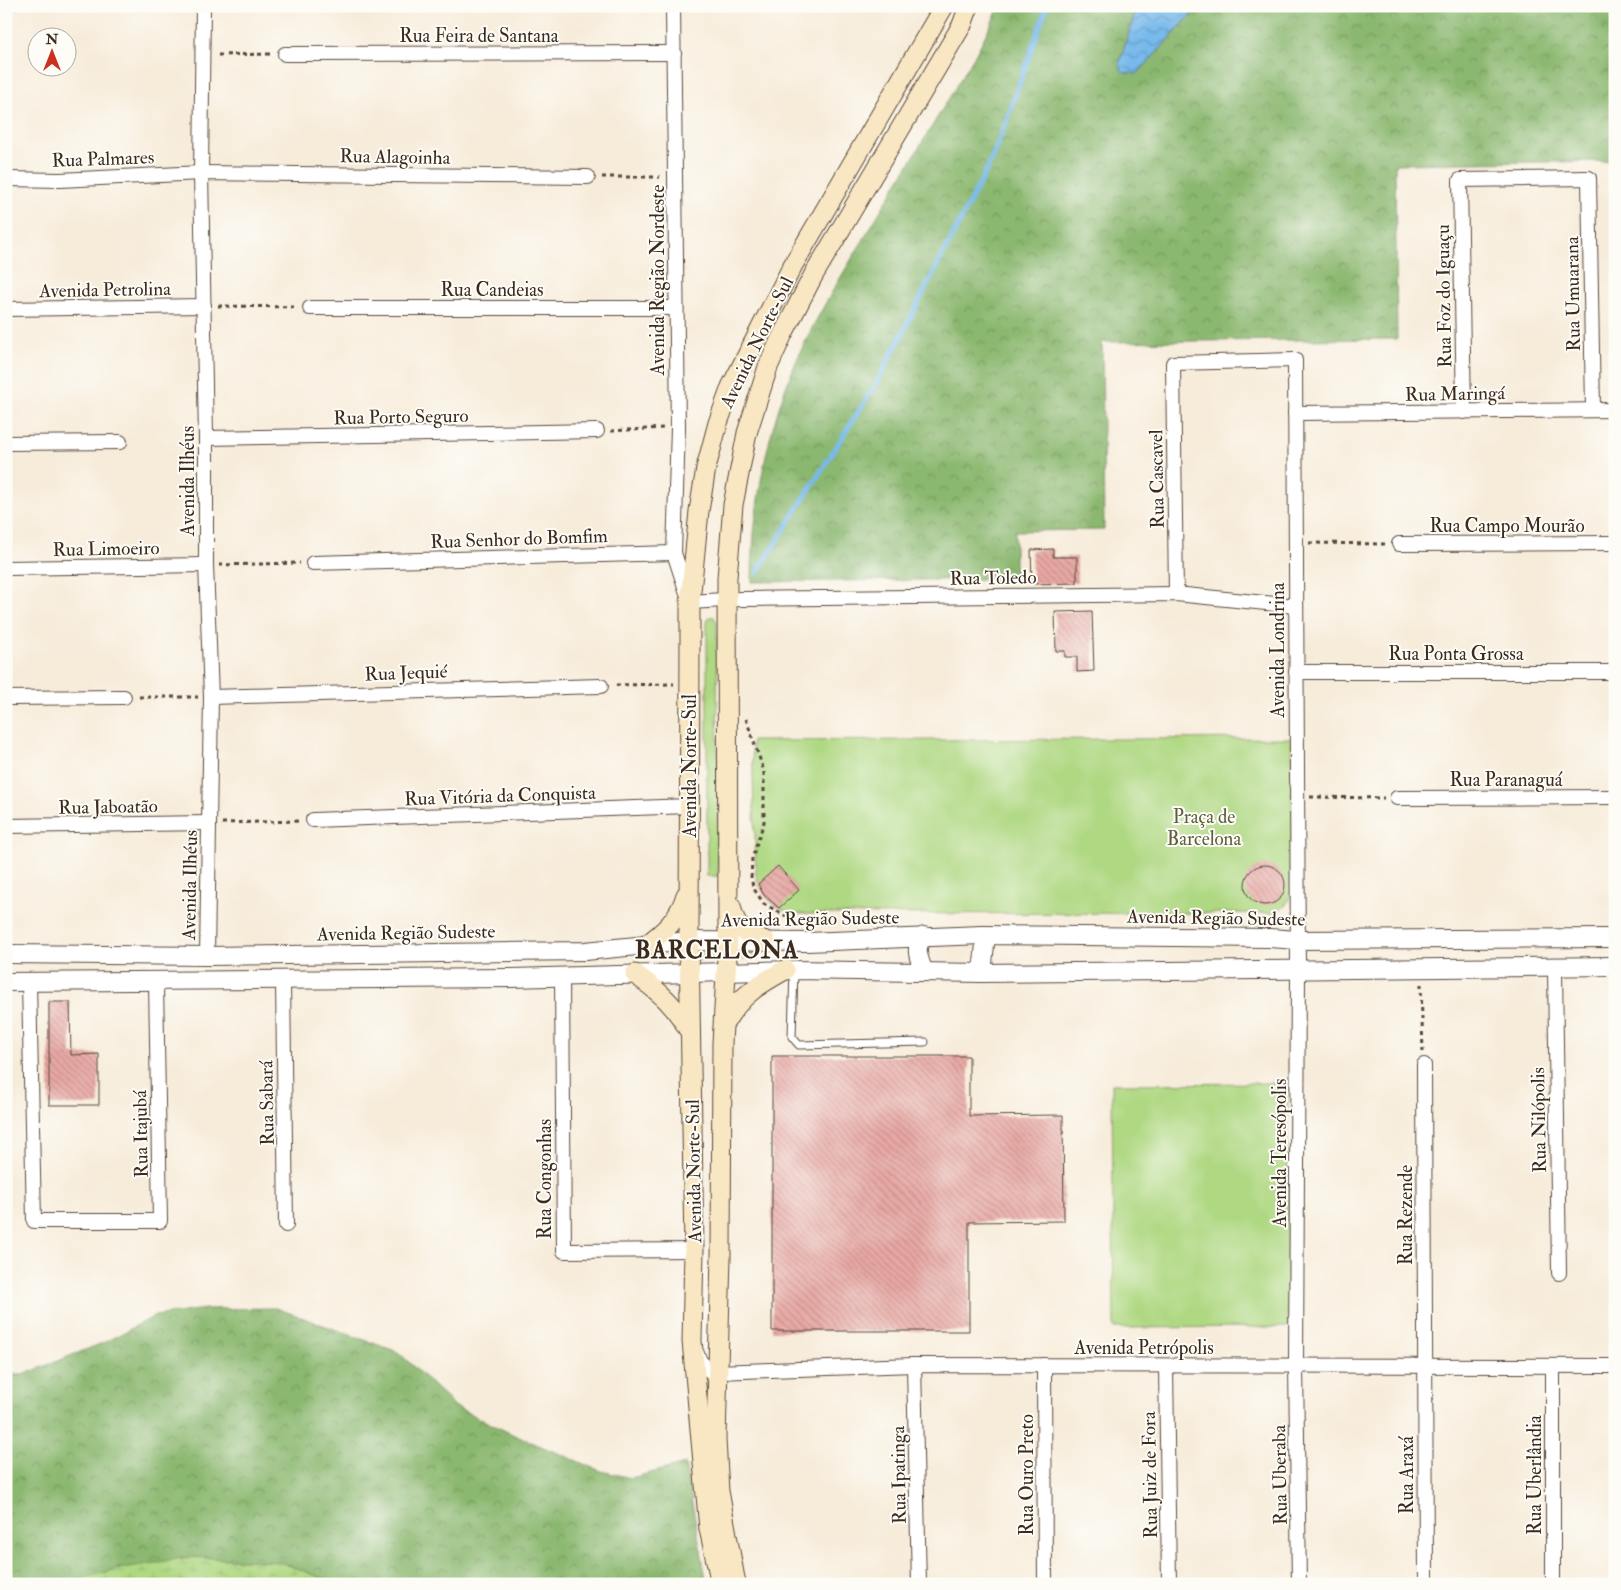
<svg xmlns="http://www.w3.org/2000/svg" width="1621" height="1590" font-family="'IM FELL Double Pica',serif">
<defs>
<pattern id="forest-crowns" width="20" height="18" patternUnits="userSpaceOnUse" patternTransform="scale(1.25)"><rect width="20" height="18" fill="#8bb870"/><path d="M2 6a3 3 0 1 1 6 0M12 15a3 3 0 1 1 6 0" fill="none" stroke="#73965b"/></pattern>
<pattern id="wetland-marsh" width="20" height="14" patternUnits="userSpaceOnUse" patternTransform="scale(1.25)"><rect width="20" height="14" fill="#afd882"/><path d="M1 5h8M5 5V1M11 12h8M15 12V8" fill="none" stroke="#97ba70"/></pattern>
<pattern id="water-waves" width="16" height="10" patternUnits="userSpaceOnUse" patternTransform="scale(1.25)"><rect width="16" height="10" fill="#77b9ec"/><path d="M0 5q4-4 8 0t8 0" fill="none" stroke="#6397bf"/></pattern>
<pattern id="building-back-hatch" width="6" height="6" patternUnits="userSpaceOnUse" patternTransform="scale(1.25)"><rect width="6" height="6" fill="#e9a9a5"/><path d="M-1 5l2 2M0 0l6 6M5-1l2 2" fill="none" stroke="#be8a86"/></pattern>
</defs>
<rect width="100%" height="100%" fill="#fdfcf7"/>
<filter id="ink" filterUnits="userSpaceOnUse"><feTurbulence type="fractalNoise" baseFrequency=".02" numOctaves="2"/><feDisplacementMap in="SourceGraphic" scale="10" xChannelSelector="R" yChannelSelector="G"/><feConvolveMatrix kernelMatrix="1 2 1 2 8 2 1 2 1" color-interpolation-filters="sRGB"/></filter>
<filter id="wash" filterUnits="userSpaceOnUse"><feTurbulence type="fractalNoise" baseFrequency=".0096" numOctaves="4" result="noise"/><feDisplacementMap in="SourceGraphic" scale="20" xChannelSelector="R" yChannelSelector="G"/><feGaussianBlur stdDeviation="1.12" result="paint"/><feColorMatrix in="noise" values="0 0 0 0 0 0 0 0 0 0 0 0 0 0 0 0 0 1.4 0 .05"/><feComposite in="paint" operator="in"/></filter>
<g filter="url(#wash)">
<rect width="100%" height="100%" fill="#f7ecda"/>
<!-- green -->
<g fill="#afd882" stroke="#758150">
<path d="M709,617H714L717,622L718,876H707V622Z"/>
<path d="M1292,738V893L1285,906L1275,913L796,914C774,909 762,897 756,875L752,741Z"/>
<path d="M695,940L758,949L757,958L716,961L675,959L674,950Z"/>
<path d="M1288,1083V1327L1114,1328L1112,1084Z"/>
</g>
<!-- forest -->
<g fill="url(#forest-crowns)" stroke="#637147">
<path d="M1000,6H1137L1120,60L1137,74L1199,6H1615V161L1395,164L1397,339L1102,342L1104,530L1015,531V579L752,582C752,498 771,409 809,334C831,291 857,251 881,210C914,156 947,102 979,48Z"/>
<path d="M276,1308L398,1352L456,1407L512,1434L601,1471L631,1478L685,1464L707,1584H337L280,1562L118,1569L62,1584L6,1581V1374H25L105,1342L155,1316L205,1309Z"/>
</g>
<!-- wetland -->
<path fill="url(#wetland-marsh)" stroke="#758150" d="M189,1557L280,1562L337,1584H62L118,1569Z"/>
<!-- water -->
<path fill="url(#water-waves)" stroke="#597285" d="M1137,6H1199L1137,74L1123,72L1119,65Z"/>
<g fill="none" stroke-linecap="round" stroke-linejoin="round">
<!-- stream -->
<path stroke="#77b9ec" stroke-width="5" d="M757,573L880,377L988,167L1003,130L1047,6"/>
</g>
<g id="blocks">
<!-- building -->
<g fill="url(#building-back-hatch)">
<path d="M1053,549V557H1077V583L1032,584L1031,550Z"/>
<path d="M1092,611L1094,671L1077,672V657H1065V651H1056L1055,612Z"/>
<circle cx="1265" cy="885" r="20"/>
<path d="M778,866L799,890L779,908L764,895L758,884Z"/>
<path d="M49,1002H70L71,1055L99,1054V1105H49Z"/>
<path d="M772,1056H969V1116L1063,1115L1064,1221L969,1222V1331H772Z"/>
</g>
</g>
</g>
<g filter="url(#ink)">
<use href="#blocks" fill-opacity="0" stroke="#57473a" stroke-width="1"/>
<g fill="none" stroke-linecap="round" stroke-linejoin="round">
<!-- service casing -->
<g stroke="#57473a" stroke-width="9">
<path id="service" d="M794,970L792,1037L799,1045L925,1042"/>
</g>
<!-- minor casing -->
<g stroke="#57473a" stroke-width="16">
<g id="minor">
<path d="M203,6L201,173L206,438V565L211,697L207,956"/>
<path d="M673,6L678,428L674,553L690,602L741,599L1176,594L1295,606"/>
<path d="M285,54L674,53"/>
<path d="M6,179L60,180L201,173L588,177"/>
<path d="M310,308H675"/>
<path d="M6,309L204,306"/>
<path d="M1464,412L1460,180L1589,178L1593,410"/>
<path d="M1295,413L1615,410"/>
<path d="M206,438L597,431"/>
<path d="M6,443L120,442"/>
<path d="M1399,544L1615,543"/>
<path d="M313,563L674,553"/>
<path d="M6,568L206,565"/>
<path d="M1176,594L1173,363L1295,360L1298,970L1296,1366L1299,1584"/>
<path d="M1296,672H1615"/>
<path d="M211,697L601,686"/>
<path d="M6,698L124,697"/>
<path d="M1397,798L1615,797"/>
<path d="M313,820L689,806"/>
<path d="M6,826L209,823"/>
<path d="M1555,967L1559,1273"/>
<path d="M562,976L564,1251L694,1250"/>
<path d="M283,980L286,1225"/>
<path d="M29,982L34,1221H160L156,981"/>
<path d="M1424,1065L1426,1584"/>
<path d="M695,1349L700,1361L711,1372H717L914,1365L1615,1366"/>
<path d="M914,1365L919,1584"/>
<path d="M1044,1365L1045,1584"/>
<path d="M1166,1366L1169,1584"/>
<path d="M1553,1366V1584"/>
</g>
</g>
<!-- tertiary casing -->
<g stroke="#57473a" stroke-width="20">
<g id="tertiary">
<path d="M982,935L985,944L982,973"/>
<path d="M924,936C913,948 919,958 924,972"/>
<path d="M6,954L207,956L585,951L689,941L807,942L982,935L1270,938L1297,940L1615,938"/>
<path d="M6,982L512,978L794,970L982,973L1615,966"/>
</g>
</g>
<!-- secondary casing -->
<g stroke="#57473a" stroke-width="21">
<g id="secondary">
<path d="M731,906C736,929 744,934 766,941"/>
<path d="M645,946C664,932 679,919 686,895"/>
<path d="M635,974C661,993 674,1004 690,1032"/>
<path d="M725,1022C741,995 758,985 785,970"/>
<path d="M721,1584L709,1529L692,1341L694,1250L689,941L690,638V602L699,511L706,468L718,423L731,387L793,265L944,6"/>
<path d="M736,1584L719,1491L716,1439L721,1257L722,1043L728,940L727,578L733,505L747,433L768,367L782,336L813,276L962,25L969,6"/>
</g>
</g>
<!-- path -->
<g stroke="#57473a" stroke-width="3" stroke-dasharray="4 4" stroke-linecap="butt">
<path d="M218,55L271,54"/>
<path d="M602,177H660"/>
<path d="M218,306L297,307"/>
<path d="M611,431L664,428"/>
<path d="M1309,543L1385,544"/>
<path d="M219,565L300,563"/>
<path d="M616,685L674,684"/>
<path d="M139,697H198"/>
<path d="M746,719L764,771V822L752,858L751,879L754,889L764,904L786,916"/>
<path d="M1310,797L1384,798"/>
<path d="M222,823L299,821"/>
<path d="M1421,984L1423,1053"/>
</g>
<!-- service -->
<use href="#service" stroke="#fff" stroke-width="7"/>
<!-- minor -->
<use href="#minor" stroke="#fff" stroke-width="14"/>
<!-- tertiary -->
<use href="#tertiary" stroke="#fff" stroke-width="18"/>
<!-- secondary -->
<use href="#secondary" stroke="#f9e7c3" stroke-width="19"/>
</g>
</g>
<g text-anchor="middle" stroke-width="4" stroke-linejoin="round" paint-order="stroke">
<!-- street labels -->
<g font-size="19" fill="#3b2a1e" stroke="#fdfcf7">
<text x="479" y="42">Rua Feira de Santana</text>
<text transform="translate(395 156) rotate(1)" y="7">Rua Alagoinha</text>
<text transform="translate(103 158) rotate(-2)" y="7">Rua Palmares</text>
<text transform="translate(657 280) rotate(-90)" y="7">Avenida Região Nordeste</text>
<text transform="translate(105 289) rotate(-1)" y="7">Avenida Petrolina</text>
<text x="492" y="296">Rua Candeias</text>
<text transform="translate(1572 294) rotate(-91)" y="7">Rua Umuarana</text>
<text transform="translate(1443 296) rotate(-91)" y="7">Rua Foz do Iguaçu</text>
<text transform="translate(756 342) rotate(-64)" y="7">Avenida Norte-Sul</text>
<text transform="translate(1455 393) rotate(-1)" y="7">Rua Maringá</text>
<text transform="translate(401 416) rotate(-1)" y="7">Rua Porto Seguro</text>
<text transform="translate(1156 479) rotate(-91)" y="7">Rua Cascavel</text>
<text transform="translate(187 481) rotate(-90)" y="7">Avenida Ilhéus</text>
<text x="1507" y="532">Rua Campo Mourão</text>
<text transform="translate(519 538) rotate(-2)" y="7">Rua Senhor do Bomfim</text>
<text transform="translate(106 548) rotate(-1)" y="7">Rua Limoeiro</text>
<text transform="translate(993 577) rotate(-1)" y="7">Rua Toledo</text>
<text transform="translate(1277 650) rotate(-90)" y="7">Avenida Londrina</text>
<text x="1456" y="660">Rua Ponta Grossa</text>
<text transform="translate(406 672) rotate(-2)" y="7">Rua Jequié</text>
<text transform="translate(689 766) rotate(-90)" y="7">Avenida Norte-Sul</text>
<text x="1506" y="786">Rua Paranaguá</text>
<text transform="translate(500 795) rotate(-2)" y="7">Rua Vitória da Conquista</text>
<text transform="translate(108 806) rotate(-1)" y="7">Rua Jaboatão</text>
<text transform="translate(189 885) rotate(-89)" y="7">Avenida Ilhéus</text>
<text transform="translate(1216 917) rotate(1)" y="7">Avenida Região Sudeste</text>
<text transform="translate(810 918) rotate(-1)" y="7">Avenida Região Sudeste</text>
<text transform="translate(406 932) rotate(-1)" y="7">Avenida Região Sudeste</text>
<text transform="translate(266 1103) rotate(-91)" y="7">Rua Sabará</text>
<text transform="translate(1538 1120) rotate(-91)" y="7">Rua Nilópolis</text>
<text transform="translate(140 1134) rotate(-91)" y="7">Rua Itajubá</text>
<text transform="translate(1279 1153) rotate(-90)" y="7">Avenida Teresópolis</text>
<text transform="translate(693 1171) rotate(-91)" y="7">Avenida Norte-Sul</text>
<text transform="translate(544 1179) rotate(-90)" y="7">Rua Congonhas</text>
<text transform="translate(1405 1215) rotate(-90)" y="7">Rua Rezende</text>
<text x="1144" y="1354">Avenida Petrópolis</text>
<text transform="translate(898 1475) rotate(-91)" y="7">Rua Ipatinga</text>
<text transform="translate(1026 1475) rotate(-90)" y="7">Rua Ouro Preto</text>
<text transform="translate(1149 1475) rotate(-91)" y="7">Rua Juiz de Fora</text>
<text transform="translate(1279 1475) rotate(-91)" y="7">Rua Uberaba</text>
<text transform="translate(1406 1475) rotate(-90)" y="7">Rua Araxá</text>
<text transform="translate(1534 1475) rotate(-90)" y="7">Rua Uberlândia</text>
</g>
<!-- park labels -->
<g font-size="19" fill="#5e5e3c" stroke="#fdfcf7">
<text x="1204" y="823">Praça de<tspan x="1204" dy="22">Barcelona</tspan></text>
</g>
<!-- district labels -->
<g font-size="24" font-weight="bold" letter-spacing="1" fill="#3b2a1e" stroke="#fdfcf7">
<text x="717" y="958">BARCELONA</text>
</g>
</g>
<!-- margin -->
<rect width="1621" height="1590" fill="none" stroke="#fdfcf7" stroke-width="25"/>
<!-- north arrow -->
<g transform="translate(52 52)"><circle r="24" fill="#fdfcf7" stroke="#afa8a0"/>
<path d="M0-4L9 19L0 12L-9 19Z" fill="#c8321e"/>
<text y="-8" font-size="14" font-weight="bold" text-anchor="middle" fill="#3b2a1e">N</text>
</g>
</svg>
